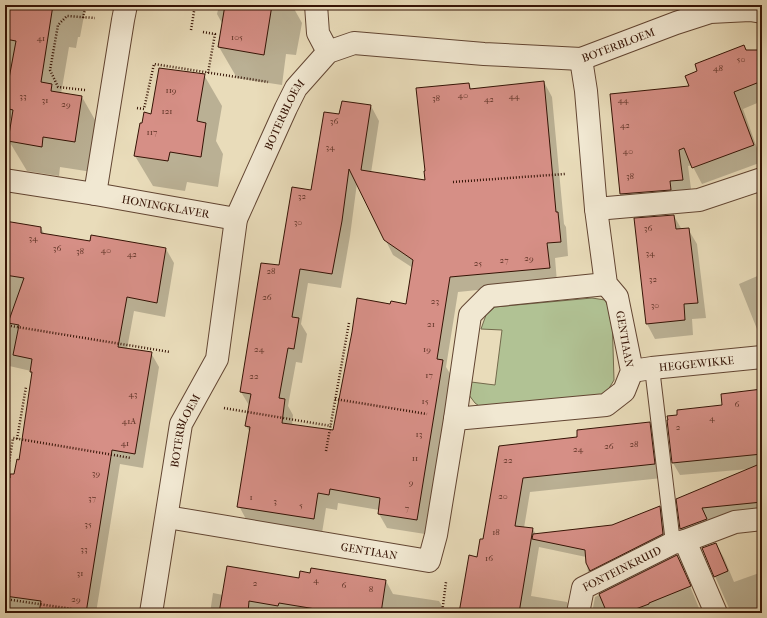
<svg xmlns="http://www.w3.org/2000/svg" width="767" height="618" font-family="'IM FELL French Canon',serif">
<rect width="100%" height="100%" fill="#e9dcba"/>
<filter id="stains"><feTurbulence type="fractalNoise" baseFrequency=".005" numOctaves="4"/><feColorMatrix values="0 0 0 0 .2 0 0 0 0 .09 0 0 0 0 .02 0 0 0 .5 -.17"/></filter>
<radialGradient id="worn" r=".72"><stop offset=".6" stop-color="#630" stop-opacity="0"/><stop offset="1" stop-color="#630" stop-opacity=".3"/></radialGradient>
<!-- green -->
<path fill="#b1c294" stroke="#736a4c" d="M592,298L605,300L612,315L614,380L608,390L601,397L482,408L475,403L469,395L471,382L495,385L502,330L481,329L486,315L495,307Z"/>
<!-- shadow -->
<g fill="#0003" fill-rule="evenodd">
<path d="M5,5H86L80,37H78L76,48L69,47L61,94L82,97L99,127L92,172L60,167L59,176L27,171L9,141L12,121L5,109L9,84H8L5,79Z"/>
<path d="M218,5H292L302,23L296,55L286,54L282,85L237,78L219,47L223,25L217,14L219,6Z"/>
<path d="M746,51H762V101L743,109L762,162L702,184L692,165L688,166L692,196L631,211L621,194L611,94L690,87Z"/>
<path d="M204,75L222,106L216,141L223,154L218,187L187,182L185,191L153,186L135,156L143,124L152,115Z"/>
<path d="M544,82L552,97L564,224L566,227L568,256L555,258L557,282L458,292L446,367L451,375L425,534L387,528L379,514V510L338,503L337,510L326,508L322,533L247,521L239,506L250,432L246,426L250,407L241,392L262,264L280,266L312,191L340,115L371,106L379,121L371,173L426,181L468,84L471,89ZM357,183L393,255L413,268L407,305H391L334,431L292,425L293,415L288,406L296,362L302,363L307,334L301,324L308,283L341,288L350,236Z"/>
<path d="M674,216L682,230L688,229L697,244L706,318L692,319L693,335L655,339L647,324Z"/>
<path d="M5,223L41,228L45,235L91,242L166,249L174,263L165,317L134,311L127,349L151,353L159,367L143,468L120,464L96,613H5V476L15,477L20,461L32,374L31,371L5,365Z"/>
<path d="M762,274V338L759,334L739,284Z"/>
<path d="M762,391V515L688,542L681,529L677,499L749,469L680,475L673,463L723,406Z"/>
<path d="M649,423L657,437L662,478L530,492L524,528H532L536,534L613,526L660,507L664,514L667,542L592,579L588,572L586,557L539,547L531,596L567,602L573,613H460L484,540L500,447L578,438Z"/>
<path d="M716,544L724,558L734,582L762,572V613H729V608L703,549Z"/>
<path d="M677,556L685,569H683L701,613H592L595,597Z"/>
<path d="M300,579L386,581L393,594L439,601L446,613H210L213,593L223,595Z"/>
</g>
<!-- building -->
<g fill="#d68f86" stroke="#351305" fill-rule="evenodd">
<path d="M5,5H53L41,82L52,84L51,91L82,96L75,142L43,137L42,147L8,141L13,110L5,108V100L16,41L5,39Z"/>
<path d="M225,5H272L264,55L218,47Z"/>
<path d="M744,45L746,50H762V81L734,92L754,145L692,168L684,148L679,150L683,180L670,181L671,190L620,194L610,94L689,86L685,76L697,71L695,64Z"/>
<path d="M159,68L205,74L197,121L206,123L201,157L170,152L168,161L134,156L140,123H142L144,112L151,114Z"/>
<path d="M544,81L556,212H558L561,242L547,243L550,268L450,277L437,359L443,360L417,520L378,514L380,498L330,489L329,495L318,493L314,519L237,507L250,427L245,426L251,394L240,392L261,263L279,265L292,187L311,190L324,112L339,114L342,101L371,105L361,170L425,180L424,171H425L416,88L469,83L470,89ZM349,169L384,240L413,260L406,304L391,301L390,304L357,298L352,332L333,430L282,423L285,399L279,398L288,348L294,349L299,318L292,317L300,269L332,274L342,221Z"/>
<path d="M674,215L676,229L689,228L698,303L684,304L685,320L646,324L634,218Z"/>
<path d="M5,221L41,227V233L90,241L91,235L166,248L157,303L127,297L118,347L152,352L135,454L112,450L86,613H39L41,601L5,596V477L10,478V474H14L17,459L19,460L32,372H30L32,359L13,355L19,325L8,323L24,278L5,275Z"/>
<path d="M762,389V454L672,463L667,420H668L667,416L677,415V410L722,405L721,394Z"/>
<path d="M650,422L655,464L523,478L515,526L533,528L519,613H459L469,555L477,557L480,539H483L499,446L577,437V430Z"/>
<path d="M762,463V502L702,508L707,519L680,529L676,499Z"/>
<path d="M660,506L663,534L590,571L586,563L585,550L532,539L533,534L612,525Z"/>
<path d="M716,543L728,571L714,577L702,548Z"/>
<path d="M677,555L691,586L649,603V604L625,613H607L599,594Z"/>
<path d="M227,566L299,578L300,571L310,573L311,568L386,580L381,613H340L279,603L278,606L249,601L248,613H219Z"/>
</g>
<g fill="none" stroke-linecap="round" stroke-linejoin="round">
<!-- lane casing -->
<g stroke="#624532" stroke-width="16">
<path id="lane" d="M652,368L673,543"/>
</g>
<!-- street casing -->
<g stroke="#624532" stroke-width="24">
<g id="street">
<path d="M316,5L318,33L328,52"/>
<path id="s1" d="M5,180L95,194L236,219"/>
<path d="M95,194L123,20L126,5"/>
<path d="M596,209L699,200L762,179"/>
<path id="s2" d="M632,371L652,368L762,357"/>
<path d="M455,419L470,315L489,296L606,284"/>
<path id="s3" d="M167,517L429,561L436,535L455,419L606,405L624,391L632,371L617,297L606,284L596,209L586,91L581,59"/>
<path d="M685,541L716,613"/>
<path id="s4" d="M151,613L181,424L217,359L236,219L286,108L296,88L328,52L354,43L484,54L581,59L676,23L710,12L750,10L762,12"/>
<path id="s5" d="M578,613L583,588L673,543L685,541L735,522L762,519"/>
</g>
</g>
<!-- path -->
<g stroke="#351305" stroke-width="2.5" stroke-dasharray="1 2" stroke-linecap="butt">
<path d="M83,18L86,5"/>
<path d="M191,30L195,5"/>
<path d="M203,32L215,34L208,73"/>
<path d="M85,90L58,87L50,70L58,25L67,16L95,18"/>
<path d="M137,108L144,109L154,64L268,82"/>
<path d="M453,182L565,174"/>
<path d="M5,325L170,352"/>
<path d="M335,399L427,414"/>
<path d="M224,408L331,426"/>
<path d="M17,439L26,387"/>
<path d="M326,451L349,323"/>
<path d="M5,488L13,438L131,458"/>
<path d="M5,599L99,613"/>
<path d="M442,613L446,582"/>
</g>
<!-- lane -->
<use href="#lane" stroke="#f1e8d2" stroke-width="14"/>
<!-- street -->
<use href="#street" stroke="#f1e8d2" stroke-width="22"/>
</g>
<g text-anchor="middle" stroke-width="4" stroke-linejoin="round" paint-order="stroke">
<!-- number labels -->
<g font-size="9" fill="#5d3225">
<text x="237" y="40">105</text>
<text x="41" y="41">41</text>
<text x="741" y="62">50</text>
<text x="718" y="71">48</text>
<text x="171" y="93">119</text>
<text x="463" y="98">40</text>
<text x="23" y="99">33</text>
<text x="514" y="99">44</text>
<text x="436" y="101">38</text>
<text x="489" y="102">42</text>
<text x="45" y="103">31</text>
<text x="623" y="103">44</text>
<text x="66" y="107">29</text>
<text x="167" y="114">121</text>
<text x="334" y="124">36</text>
<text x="625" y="128">42</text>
<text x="152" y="135">117</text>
<text x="330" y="150">34</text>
<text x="628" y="154">40</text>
<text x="630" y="179">38</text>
<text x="302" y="199">32</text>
<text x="298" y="225">30</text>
<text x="648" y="231">36</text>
<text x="33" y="241">34</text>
<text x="57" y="251">36</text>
<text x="106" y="253">40</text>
<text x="80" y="254">38</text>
<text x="650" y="256">34</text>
<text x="132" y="257">42</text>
<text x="529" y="261">29</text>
<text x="504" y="263">27</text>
<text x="478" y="266">25</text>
<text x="271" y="274">28</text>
<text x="653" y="282">32</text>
<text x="267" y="300">26</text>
<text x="435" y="304">23</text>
<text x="655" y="308">30</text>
<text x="431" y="327">21</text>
<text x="259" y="352">24</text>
<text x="427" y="352">19</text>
<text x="429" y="378">17</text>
<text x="254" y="379">22</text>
<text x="133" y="397">43</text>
<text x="425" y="404">15</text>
<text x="737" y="407">6</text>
<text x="712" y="421">4</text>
<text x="129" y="424">41A</text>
<text x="678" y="430">2</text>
<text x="419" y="437">13</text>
<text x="125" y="446">41</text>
<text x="634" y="447">28</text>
<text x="609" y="449">26</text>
<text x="578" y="452">24</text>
<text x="415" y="461">11</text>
<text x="508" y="463">22</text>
<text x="96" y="476">39</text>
<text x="411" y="485">9</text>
<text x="503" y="499">20</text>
<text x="251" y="500">1</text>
<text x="92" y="501">37</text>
<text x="275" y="504">3</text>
<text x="301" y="508">5</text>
<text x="407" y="511">7</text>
<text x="88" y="527">35</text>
<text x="496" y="535">18</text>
<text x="84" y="552">33</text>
<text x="489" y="561">16</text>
<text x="80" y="576">31</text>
<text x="316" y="583">4</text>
<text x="255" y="586">2</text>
<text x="344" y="588">6</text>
<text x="371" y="592">8</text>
<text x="76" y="602">29</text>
</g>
<!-- street labels -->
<g font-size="11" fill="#351305" stroke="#f1e8d2">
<text dy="4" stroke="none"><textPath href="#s4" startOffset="894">BOTERBLOEM</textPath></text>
<text dy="4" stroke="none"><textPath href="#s4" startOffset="522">BOTERBLOEM</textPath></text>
<text dy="4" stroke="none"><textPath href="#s1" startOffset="163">HONINGKLAVER</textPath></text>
<text transform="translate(625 339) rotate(80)" y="4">GENTIAAN</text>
<text dy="4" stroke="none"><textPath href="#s2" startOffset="65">HEGGEWIKKE</textPath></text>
<text dy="4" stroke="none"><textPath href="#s4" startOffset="186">BOTERBLOEM</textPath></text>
<text dy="4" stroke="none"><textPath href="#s3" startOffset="205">GENTIAAN</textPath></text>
<text dy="4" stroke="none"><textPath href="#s5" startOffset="69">FONTEINKRUID</textPath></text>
</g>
</g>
<!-- margin -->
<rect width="767" height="618" fill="none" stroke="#e9dcba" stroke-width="20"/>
<rect x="6" y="6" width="755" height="606" fill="none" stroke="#351305" stroke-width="2"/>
<rect x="10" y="10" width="747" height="598" fill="none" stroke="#351305"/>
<rect width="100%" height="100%" filter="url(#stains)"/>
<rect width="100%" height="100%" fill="url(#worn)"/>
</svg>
